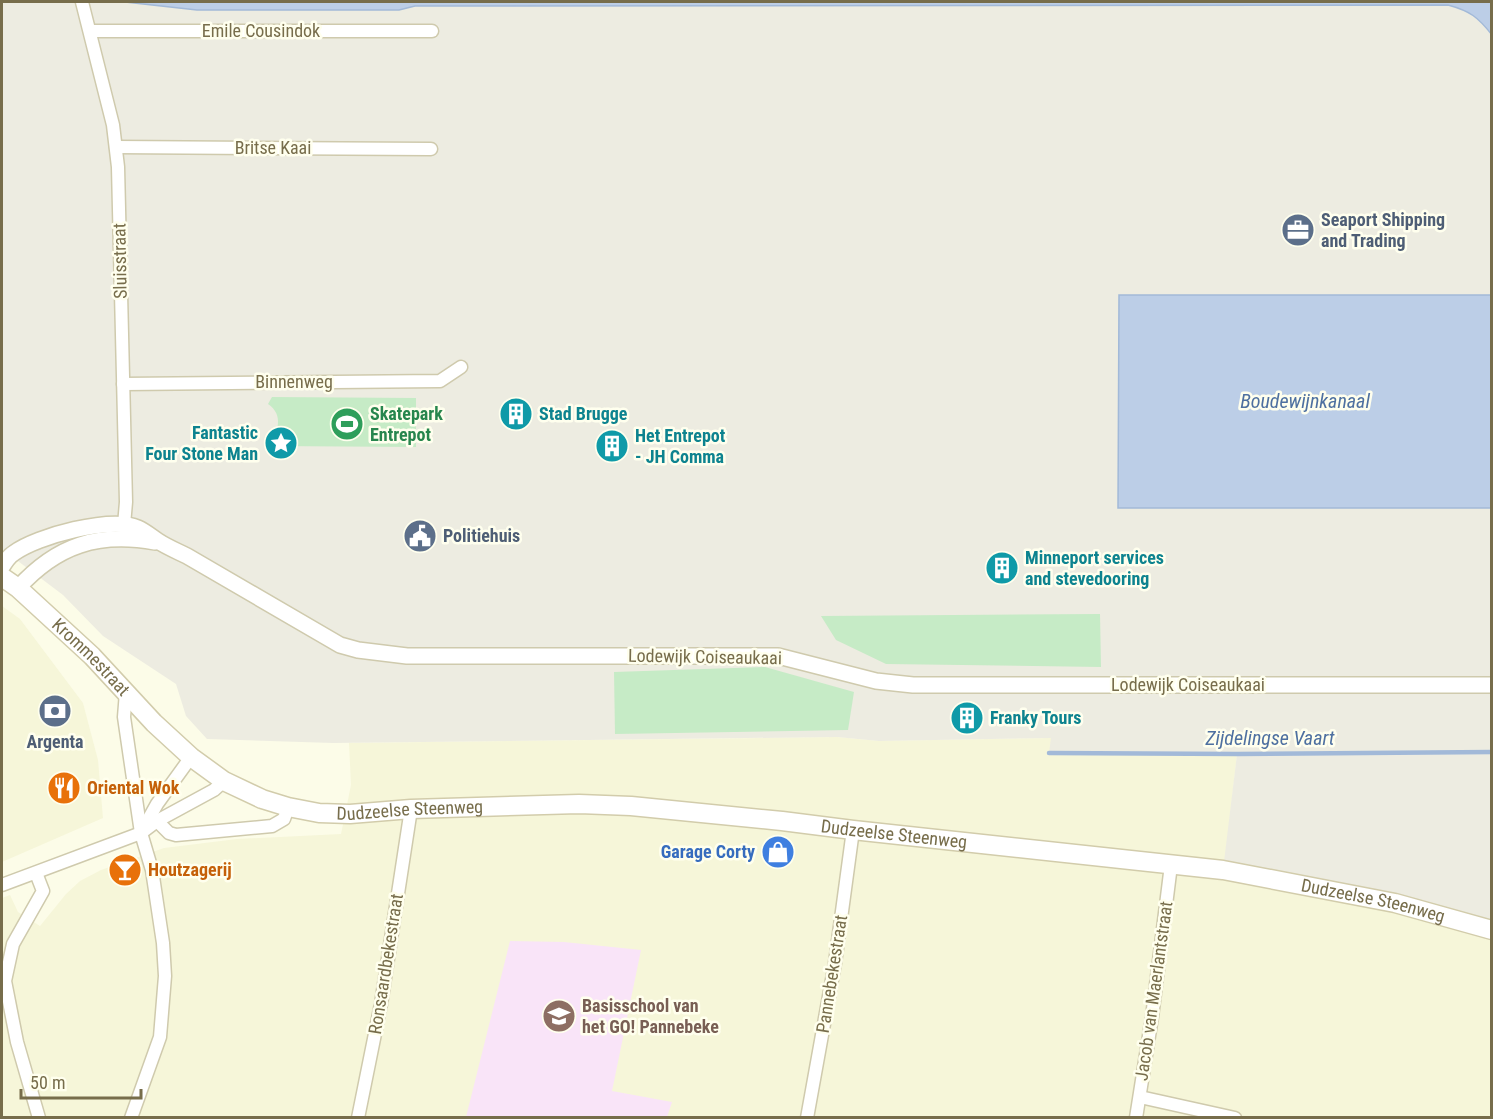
<svg xmlns="http://www.w3.org/2000/svg" width="1493" height="1119" font-family="'Roboto Condensed',sans-serif">
<rect width="100%" height="100%" fill="#fcfce8"/>
<!-- residential -->
<g fill="#f6f6d9">
<path d="M2,606L20,619L83,703L98,760L103,818L2,862Z"/>
<path d="M837,737L879,741L1052,738L1049,753L1237,754L1224,870L1491,930V1117L2,1118V898L10,895L18,912L40,926L66,894L80,881L101,870L164,848L237,839L341,834L351,785L349,743Z"/>
</g>
<!-- industrial -->
<path fill="#edece1" d="M2,2H125L197,10H399L415,6L1448,5L1465,10L1480,20L1491,35V295H1120L1119,508H1491V930L1223,870L1237,754L1369,752L1049,753L1051,738L879,741L837,737L333,743L207,739L186,716L176,684L103,636L63,595L2,549Z"/>
<!-- education -->
<path fill="#f9e4f8" d="M510,941L564,942L641,950L612,1091L672,1102L667,1117H466Z"/>
<!-- green -->
<g fill="#c6ebc6">
<path d="M272,397L416,398V447L270,446C278,431 284,415 268,404Z"/>
<path d="M1100,614L1101,667L886,664L836,640L821,616Z"/>
<path d="M765,667L854,692L848,730L615,734L614,672Z"/>
</g>
<!-- water -->
<g fill="#bccee7" stroke="#a2b9d8" stroke-width="1.5">
<path d="M125,2H1491L1492,35C1478,17 1470,11 1448,5L415,6L399,10H197Z"/>
<path d="M1119,295H1491V508H1118Z"/>
</g>
<g fill="none" stroke-linecap="round" stroke-linejoin="round">
<!-- stream -->
<path stroke="#a2b9d8" stroke-width="4.5" d="M1049,753L1237,754L1492,752"/>
<!-- minor casing -->
<g stroke="#cfcaad" stroke-width="15">
<g id="minor">
<path d="M82,2L113,125L118,167L126,502L124,525"/>
<path d="M91,31H432"/>
<path d="M116,147L431,149"/>
<path d="M123,384L440,381L461,367"/>
<path d="M126,692L124,717L141,833L152,870L163,943L165,976L160,1037L131,1118"/>
<path d="M157,821L169,833L176,835L272,826L284,819L288,807"/>
<path d="M143,829L157,804L191,757"/>
<path d="M36,873L43,891L13,944L5,981L17,1042L39,1118"/>
<path d="M2,885L141,833L157,821L214,790L224,781"/>
<path d="M1140,1097L1235,1118"/>
<path d="M358,1118L381,1004L411,809"/>
<path d="M807,1118L835,963L853,830"/>
<path d="M1136,1118L1152,1017L1171,865"/>
</g>
</g>
<!-- tertiary casing -->
<g stroke="#cfcaad" stroke-width="18">
<g id="tertiary">
<path d="M2,567C5,562 9,556 14,553C37,536 111,516 138,528C145,531 152,537 158,541C167,547 177,551 187,556L340,645L358,650L407,656H778L876,681L913,685H1492"/>
<path d="M18,588C57,545 98,532 155,542"/>
</g>
</g>
<!-- secondary casing -->
<g stroke="#d2ccab" stroke-width="21">
<g id="secondary">
<path id="s1" d="M2,577L18,588L92,656L154,723L191,757L224,781L262,799L288,807L319,813L350,814L411,809L579,804L631,806L782,821L853,830L1223,870L1395,903L1492,930"/>
</g>
</g>
<!-- minor -->
<use href="#minor" stroke="#fff" stroke-width="12"/>
<!-- tertiary -->
<use href="#tertiary" stroke="#fff" stroke-width="15"/>
<!-- secondary -->
<use href="#secondary" stroke="#fff" stroke-width="18"/>
</g>
<!-- icons -->
<defs>
<g id="office-disc" transform="scale(1.725)"><circle r="9.5" fill="#5c6f8a" stroke="#ffe"/><path d="M-6-3h4V-5.5h4V-3h4V5H-6ZM-1-4.5V-3h2v-1.5ZM-6 0V1H6V0Z" fill="#fff"/></g>
<g id="building-disc" transform="scale(1.725)"><circle r="9.5" fill="#0f9aa8" stroke="#ffe"/><path d="M-4-6H4V6H1V3H-1V6H-4ZM-2.5-4.3h1.7v1.8h-1.7ZM.8-4.3h1.7v1.8H.8ZM-2.5-1h1.7V.8h-1.7ZM.8-1h1.7V.8H.8Z" fill="#fff"/></g>
<g id="stadium-disc" transform="scale(1.725)"><circle r="9.5" fill="#2e9e5b" stroke="#ffe"/><path d="M0-5a6.5 5 0 1 0 0 10a6.5 5 0 1 0 0-10ZM-3.5-1.8h7v3.6h-7Z" fill="#fff"/></g>
<g id="sight-disc" transform="scale(1.725)"><circle r="9.5" fill="#0f9aa8" stroke="#ffe"/><path d="M0-6L1.8-2.2L6-1.7L2.9 1.2L3.7 5.4L0 3.3L-3.7 5.4L-2.9 1.2L-6-1.7L-1.8-2.2Z" fill="#fff"/></g>
<g id="civic-disc" transform="scale(1.725)"><circle r="9.5" fill="#5c6f8a" stroke="#ffe"/><path d="M-.6-6.5H3V-4.5H.6V-3L4-1V1h2V6H-6V1h2V-1L-.6-3ZM-1.2 2.5V6h2.4V2.5Z" fill="#fff"/></g>
<g id="bank-disc" transform="scale(1.725)"><circle r="9.5" fill="#5c6f8a" stroke="#ffe"/><path d="M-6-4H6V4H-6ZM0-2.3a2.3 2.3 0 1 0 0 4.6a2.3 2.3 0 1 0 0-4.6Z" fill="#fff"/></g>
<g id="restaurant-disc" transform="scale(1.725)"><circle r="9.5" fill="#e8710a" stroke="#ffe"/><path d="M-5-6h1v4h1v-4h1v4h1v-4h1v5L-1.5 .5V6h-2V.5L-5-1ZM5-6V6H3V1.5H1.5Q1.5-4 5-6Z" fill="#fff"/></g>
<g id="shop-disc" transform="scale(1.725)"><circle r="9.5" fill="#3f7fe0" stroke="#ffe"/><path d="M-5-2.5h2.3a2.7 3.5 0 0 1 5.4 0H5L5.5 6h-11ZM-1.5-2.5h3a1.5 2.3 0 0 0-3 0Z" fill="#fff"/></g>
<g id="bar-disc" transform="scale(1.725)"><circle r="9.5" fill="#e8710a" stroke="#ffe"/><path d="M-6-5H6L.8 .8V4.5H3.5V6h-7V4.5H-.8V.8Z" fill="#fff"/></g>
<g id="school-disc" transform="scale(1.725)"><circle r="9.5" fill="#8d6e63" stroke="#ffe"/><path d="M0-5L7-2L0 1L-7-2ZM-4 1L0 2.5L4 1V4Q0 6-4 4Z" fill="#fff"/></g>
</defs>
<g fill-rule="evenodd">
<use href="#office-disc" x="1298" y="230"/>
<use href="#building-disc" x="516" y="414"/>
<use href="#stadium-disc" x="347" y="424"/>
<use href="#sight-disc" x="281" y="443"/>
<use href="#building-disc" x="612" y="446"/>
<use href="#civic-disc" x="420" y="536"/>
<use href="#building-disc" x="1002" y="568"/>
<use href="#bank-disc" x="55" y="711"/>
<use href="#building-disc" x="967" y="718"/>
<use href="#restaurant-disc" x="64" y="788"/>
<use href="#shop-disc" x="778" y="852"/>
<use href="#bar-disc" x="125" y="870"/>
<use href="#school-disc" x="559" y="1016"/>
</g>
<g text-anchor="middle" stroke-width="5" stroke-linejoin="round" paint-order="stroke">
<!-- street labels -->
<g font-size="18" fill="#776d4b" stroke="#ffe">
<text x="261" y="37">Emile Cousindok</text>
<text x="273" y="154">Britse Kaai</text>
<text transform="translate(120 261) rotate(-91)" y="6">Sluisstraat</text>
<text x="294" y="388">Binnenweg</text>
<text transform="translate(705 657) rotate(1)" y="6">Lodewijk Coiseaukaai</text>
<text dy="6" stroke="none"><textPath href="#s1" startOffset="120">Krommestraat</textPath></text>
<text x="1188" y="691">Lodewijk Coiseaukaai</text>
<text dy="6" stroke="none"><textPath href="#s1" startOffset="494">Dudzeelse Steenweg</textPath></text>
<text dy="6" stroke="none"><textPath href="#s1" startOffset="980">Dudzeelse Steenweg</textPath></text>
<text dy="6" stroke="none"><textPath href="#s1" startOffset="1464">Dudzeelse Steenweg</textPath></text>
<text transform="translate(386 964) rotate(-81)" y="6">Ronsaardbekestraat</text>
<text transform="translate(832 974) rotate(-81)" y="6">Pannebekestraat</text>
<text transform="translate(1154 991) rotate(-82)" y="6">Jacob van Maerlantstraat</text>
</g>
<!-- service labels -->
<g font-size="18" font-weight="bold" fill="#4e5e75" stroke="#ffe" text-anchor="start">
<text x="1321" y="226">Seaport Shipping<tspan x="1321" dy="21">and Trading</tspan></text>
<text x="443" y="542">Politiehuis</text>
<text x="55" y="748" text-anchor="middle">Argenta</text>
</g>
<!-- leisure labels -->
<g font-size="18" font-weight="bold" fill="#27864d" stroke="#ffe" text-anchor="start">
<text x="370" y="420">Skatepark<tspan x="370" dy="21">Entrepot</tspan></text>
</g>
<!-- culture labels -->
<g font-size="18" font-weight="bold" fill="#0d838f" stroke="#ffe" text-anchor="start">
<text x="539" y="420">Stad Brugge</text>
<text x="258" y="439" text-anchor="end">Fantastic<tspan x="258" dy="21">Four Stone Man</tspan></text>
<text x="635" y="442">Het Entrepot<tspan x="635" dy="21">- JH Comma</tspan></text>
<text x="1025" y="564">Minneport services<tspan x="1025" dy="21">and stevedooring</tspan></text>
<text x="990" y="724">Franky Tours</text>
</g>
<!-- food labels -->
<g font-size="18" font-weight="bold" fill="#c56008" stroke="#ffe" text-anchor="start">
<text x="87" y="794">Oriental Wok</text>
<text x="148" y="876">Houtzagerij</text>
</g>
<!-- shop labels -->
<g font-size="18" font-weight="bold" fill="#366cbe" stroke="#ffe" text-anchor="end">
<text x="755" y="858">Garage Corty</text>
</g>
<!-- education labels -->
<g font-size="18" font-weight="bold" fill="#785e54" stroke="#ffe" text-anchor="start">
<text x="582" y="1012">Basisschool van<tspan x="582" dy="21">het GO! Pannebeke</tspan></text>
</g>
<!-- water labels -->
<g font-size="20" font-style="italic" fill="#4e70a0" stroke="#ffe">
<text x="1305" y="408">Boudewijnkanaal</text>
<text x="1270" y="745">Zijdelingse Vaart</text>
</g>
</g>
<!-- border -->
<rect width="1493" height="1119" fill="none" stroke="#776d4b" stroke-width="6"/>
<!-- scale -->
<path d="M21 1089v9h120v-9" fill="none" stroke="#776d4b" stroke-width="3"/>
<text x="30" y="1089" font-size="18" fill="#776d4b" stroke="#ffffee" stroke-width="4.5" paint-order="stroke">50 m</text>
</svg>
